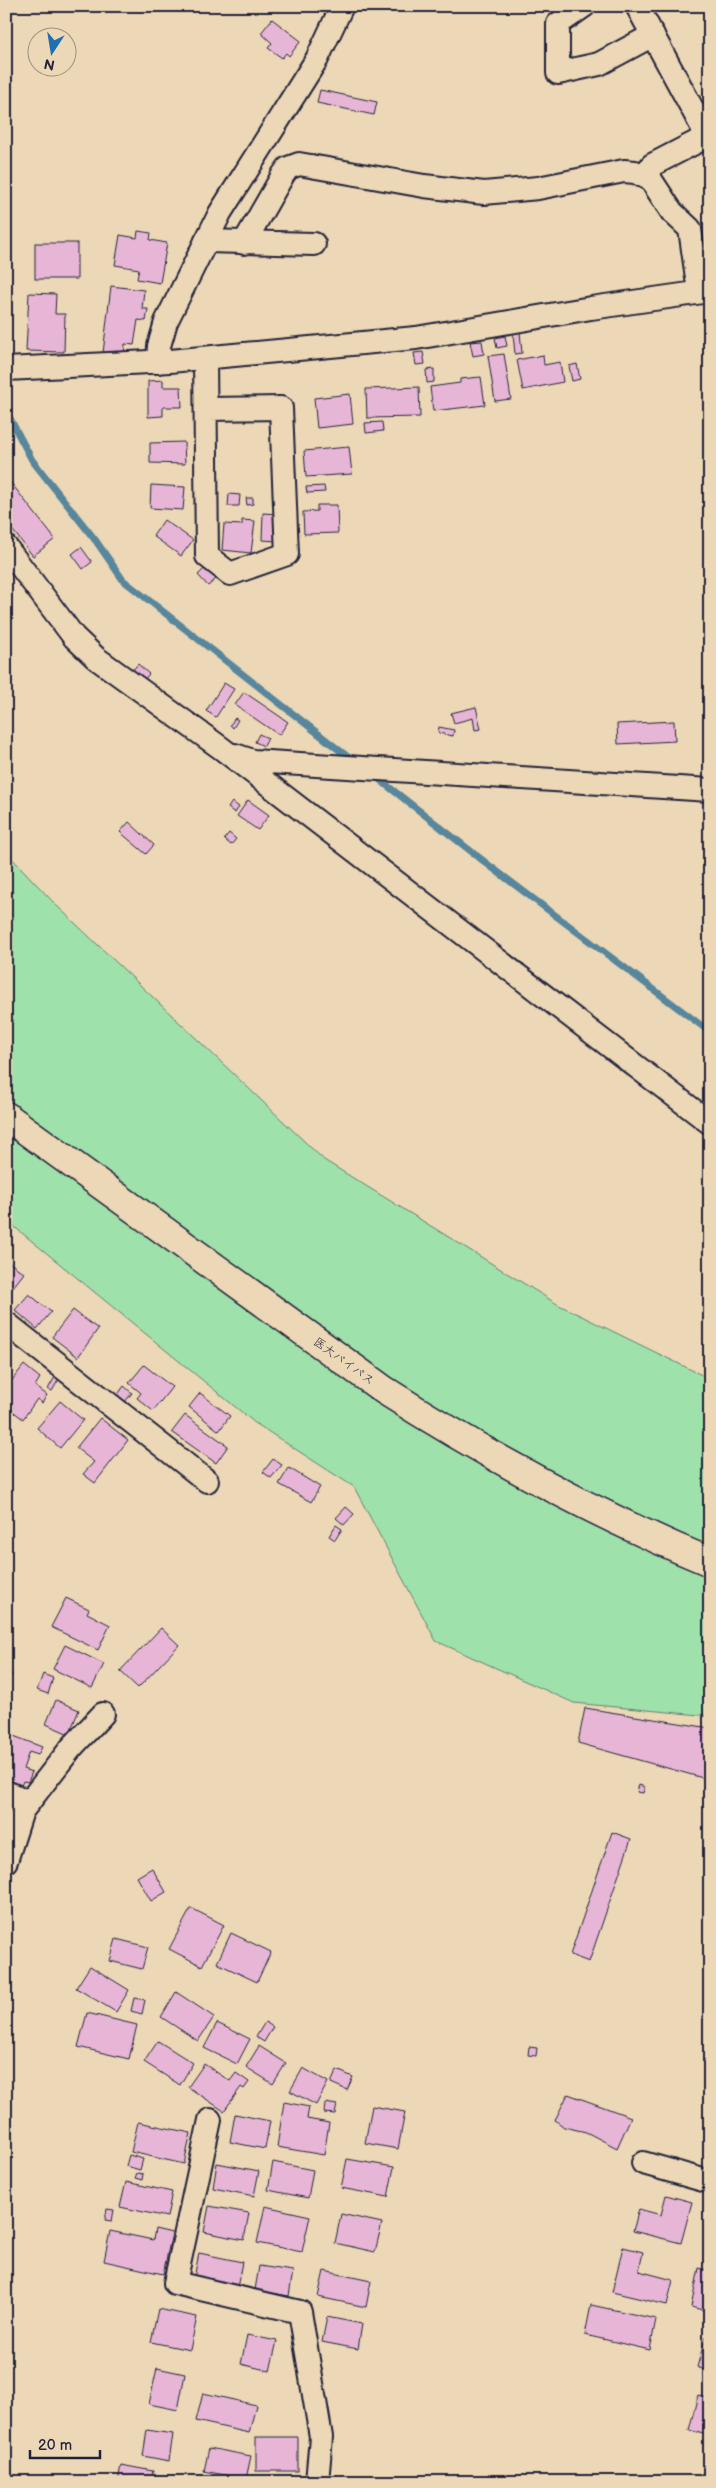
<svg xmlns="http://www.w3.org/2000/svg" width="716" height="2488" font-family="'Balsamiq Sans','Klee One',sans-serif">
<rect width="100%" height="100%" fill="#ecd8b6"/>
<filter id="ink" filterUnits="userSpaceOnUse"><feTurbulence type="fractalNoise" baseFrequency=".02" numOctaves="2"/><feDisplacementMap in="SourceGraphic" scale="10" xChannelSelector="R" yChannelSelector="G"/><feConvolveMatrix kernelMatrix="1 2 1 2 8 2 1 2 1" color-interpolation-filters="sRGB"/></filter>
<g filter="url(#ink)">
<!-- green -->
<path fill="#9fe1ab" stroke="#608273" d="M6,852L57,906L324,1160L557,1304L710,1379V1716L574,1703L436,1641L354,1487L255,1423L6,1220Z"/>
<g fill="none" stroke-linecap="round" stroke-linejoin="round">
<!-- stream -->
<g stroke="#58869c" stroke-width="7">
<path d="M6,411L32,460L96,541L123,580L348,757"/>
<path d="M380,780L490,866L710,1032"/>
</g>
</g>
<!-- building -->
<g fill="#e7b6d6" stroke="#22223b">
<path d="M272,19L301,41L289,56L286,53L282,58L268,48L272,43L261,33Z"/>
<path d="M320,90L377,102L374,115L317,103Z"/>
<path d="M138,231L151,233L150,240L167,243L160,283L137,279L139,269L115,265L120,235L137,238Z"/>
<rect x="35" y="243" width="42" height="36"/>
<path d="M111,286L144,290L142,309H148L146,321L138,320L134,345L125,344L124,355L103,353Z"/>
<path d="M29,293L56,294L55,314H65L64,352L26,351Z"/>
<path d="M520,332L522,353L515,354L513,333Z"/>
<path d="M505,336L507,346L497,348L495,338Z"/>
<path d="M482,341L484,354L473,356L470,342Z"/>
<path d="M423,352L425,364L416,365L414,353Z"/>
<path d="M504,354L511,399L495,401L488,356Z"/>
<path d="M543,355L544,365L560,362L563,382L523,390L517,360Z"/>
<path d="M577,364L580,379L572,381L569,366Z"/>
<path d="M434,369V382L427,383L426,370Z"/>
<path d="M481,377L485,405L433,411L430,387L460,383V379Z"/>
<path d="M163,380V387H181L182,407H163V416L148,417V381Z"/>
<path d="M419,387L420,417L367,418L366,389Z"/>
<path d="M350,394L353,424L317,428L314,398Z"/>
<path d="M382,422L383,431L366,433L365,423Z"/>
<path d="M184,442L185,464L150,463V443Z"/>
<path d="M349,447L352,474L306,477L304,451Z"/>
<path d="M8,479L55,539L33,556L6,522V481Z"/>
<path d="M151,485L185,487L183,510L150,508Z"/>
<path d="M324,486L325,492L307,493L306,487Z"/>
<path d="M229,494L240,495L239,506H228Z"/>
<path d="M246,498H253V504L247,505Z"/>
<path d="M317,505H337L338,533L304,534L303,512L317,511Z"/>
<path d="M263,513L278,514L277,541L262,540Z"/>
<path d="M164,520L193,540L181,556L153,536Z"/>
<path d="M242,520L255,521L251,553L222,550L224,524L242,525Z"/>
<path d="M81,547L92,562L83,569L72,554Z"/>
<path d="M205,568L216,579L208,586L198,575Z"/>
<path d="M138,664L149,674L143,681L131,672Z"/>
<path d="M224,683L234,689L216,717L206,711Z"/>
<path d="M244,692L288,722L279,735L235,705Z"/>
<path d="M476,707L481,729L475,730L473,718L454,723L451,713Z"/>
<path d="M235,718L238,720L233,728L230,725Z"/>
<path d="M674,721L675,741L618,744L617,724Z"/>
<path d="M439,727L454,730L453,736L438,733Z"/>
<path d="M259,734L268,738L264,746L255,742Z"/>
<path d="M248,800L269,815L258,830L237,816Z"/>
<path d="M232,802L239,807L235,813L228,808Z"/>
<path d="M129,822L154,845L146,854L120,832Z"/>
<path d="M229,833L236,839L231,845L224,839Z"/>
<path d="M6,1260L24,1273L10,1291L6,1288Z"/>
<path d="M29,1294L51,1312L37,1329L15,1310Z"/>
<path d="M6,1295L12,1300L6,1307Z"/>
<path d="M73,1310L98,1329L78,1357L52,1337Z"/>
<path d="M24,1365L40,1378L35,1386L47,1395L42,1403L37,1399L23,1419L6,1406V1388Z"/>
<path d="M144,1365L172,1387L153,1411L137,1398L141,1393L129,1383Z"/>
<path d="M55,1377L59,1379L52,1391L48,1389Z"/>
<path d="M124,1386L132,1393L124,1403L116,1397Z"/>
<path d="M200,1393L230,1416L219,1431L189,1407Z"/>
<path d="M60,1401L83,1420L60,1448L37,1428Z"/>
<path d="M185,1415L228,1446L216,1463L172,1432Z"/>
<path d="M100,1418L128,1440L95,1483L83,1474L94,1462L76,1448Z"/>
<path d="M273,1459L282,1465L271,1478L263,1472Z"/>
<path d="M289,1468L320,1487L311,1502L279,1484Z"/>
<path d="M346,1507L354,1514L344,1525L336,1518Z"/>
<path d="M336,1525L342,1529L335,1540L329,1536Z"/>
<path d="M66,1598L89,1609L87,1613L110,1625L98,1650L51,1627Z"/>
<path d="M161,1628L179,1645L138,1688L120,1671Z"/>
<path d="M65,1645L104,1664L92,1688L53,1669Z"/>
<path d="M6,1671L12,1674L8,1681L6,1680Z"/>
<path d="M43,1674L53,1678L48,1694L37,1690Z"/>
<path d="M56,1700L79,1710L69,1734L46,1724Z"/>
<path d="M585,1708L710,1728V1780L578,1743Z"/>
<path d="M6,1733L42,1747L38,1755L29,1752L23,1769L32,1772L28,1782L23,1781L21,1786L6,1780Z"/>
<path d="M639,1785L645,1787L643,1793L637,1792Z"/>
<path d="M612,1832L631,1839L589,1962L570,1955Z"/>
<path d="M152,1868L166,1892L151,1901L137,1877Z"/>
<path d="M191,1908L224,1925L202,1966L169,1949Z"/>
<path d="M231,1933L271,1952L257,1982L217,1963Z"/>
<path d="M116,1939L148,1947L142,1969L110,1961Z"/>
<path d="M90,1966L129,1990L116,2012L76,1988Z"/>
<path d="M176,1992L214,2017L198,2041L161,2017Z"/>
<path d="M134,1998L145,2000L142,2014L131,2011Z"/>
<path d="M87,2013L137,2025L129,2059L78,2047Z"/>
<path d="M265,2022L273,2027L264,2042L256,2037Z"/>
<path d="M217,2023L250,2039L237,2064L204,2048Z"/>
<path d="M158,2041L193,2063L180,2085L144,2062Z"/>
<path d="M259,2046L286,2063L273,2084L246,2067Z"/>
<path d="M529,2047L537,2048L536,2056L528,2055Z"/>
<path d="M204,2064L230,2081L236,2073L249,2082L244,2089L241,2087L224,2111L188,2087Z"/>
<path d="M303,2068L328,2082L316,2105L290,2091Z"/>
<path d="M337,2070L353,2077L347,2090L331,2083Z"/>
<path d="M568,2094L631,2117L617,2148L586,2132L564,2127L555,2120Z"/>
<path d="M284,2102L309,2107L307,2119L329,2123L324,2155L277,2147Z"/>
<path d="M325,2103L337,2105L335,2114L324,2113Z"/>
<path d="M372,2106L405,2112L398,2149L365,2143Z"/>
<path d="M235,2114L270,2121L265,2149L230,2142Z"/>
<path d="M138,2122L191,2133L184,2164L131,2152Z"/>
<path d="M129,2155L143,2159L140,2170L126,2166Z"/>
<path d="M347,2159L394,2167L388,2197L341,2188Z"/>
<path d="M273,2162L313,2170L308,2198L268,2190Z"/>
<path d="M217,2163L259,2171L254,2196L213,2188Z"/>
<path d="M137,2173L143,2174L142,2180L135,2178Z"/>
<path d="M126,2182L172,2192L167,2217L120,2207Z"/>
<path d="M666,2195L692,2202L681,2243L633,2231L639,2209L661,2215Z"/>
<path d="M209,2206L249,2213L244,2240L204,2232Z"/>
<path d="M265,2206L310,2216L302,2252L257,2243Z"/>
<path d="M107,2209L114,2210L112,2221L105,2220Z"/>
<path d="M341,2214L382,2223L375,2252L335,2243Z"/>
<path d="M710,2221V2240L706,2239Z"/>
<path d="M155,2229L172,2233L163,2274L104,2261L110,2231L153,2240Z"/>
<path d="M623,2247L643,2252L639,2271L673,2280L667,2305L612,2292Z"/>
<path d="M199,2253L242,2262L237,2288L194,2278Z"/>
<path d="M259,2266L293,2271L289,2296L255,2290Z"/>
<path d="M699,2268L710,2271V2312L691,2307Z"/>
<path d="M324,2271L371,2281L366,2307L318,2297Z"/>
<path d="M591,2305L656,2319L650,2350L585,2335Z"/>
<path d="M158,2309L197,2317L190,2350L151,2342Z"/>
<path d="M327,2317L362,2324L358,2349L322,2342Z"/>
<path d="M247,2335L277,2341L270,2371L241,2364Z"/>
<path d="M706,2336L710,2337V2372L697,2367Z"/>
<path d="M157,2368L185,2374L178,2410L149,2404Z"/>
<path d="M203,2393L256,2405L249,2433L196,2421Z"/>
<path d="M698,2395L710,2399V2436L689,2430Z"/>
<path d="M147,2430L173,2434L169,2461L143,2456Z"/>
<rect x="256" y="2437" width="42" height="34"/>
<path d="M209,2448L251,2456L246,2479L204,2471Z"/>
<path d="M121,2465L153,2471L151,2482H118Z"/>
<path d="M187,2478L206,2482H186Z"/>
</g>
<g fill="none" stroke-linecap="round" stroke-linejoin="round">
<!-- minor casing -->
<g stroke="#22223b" stroke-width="26">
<g id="minor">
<path d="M584,6L558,24V73L599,64L653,35"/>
<path d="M637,6L707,136"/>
<path d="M644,175L652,165L710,135"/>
<path d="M206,241L314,244"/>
<path d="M244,243L283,175L288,168L299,164L424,186L484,193L538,188L624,171L635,172L651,180L672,212L690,229L699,292"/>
<path d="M205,358L207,556L230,574L287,554L281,408L206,409"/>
<path d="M158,362L159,346L166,322L220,213L317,59L342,6"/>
<path d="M6,369L170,361L416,338L591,308L710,291"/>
<path d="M6,547L74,637L96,658L221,748L710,1123"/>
<path d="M235,755L253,761L710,790"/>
<path d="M6,1323L207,1481"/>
<path d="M6,1792L29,1802"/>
<path d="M6,1861L22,1811L71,1748L103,1714"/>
<path d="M210,2120L175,2283L300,2312L321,2437L317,2482"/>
<path d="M643,2163L710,2182"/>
</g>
</g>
<!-- secondary casing -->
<g stroke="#22223b" stroke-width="31">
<path id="secondary" d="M6,1116L384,1390C488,1456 596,1515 710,1562"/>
</g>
<!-- minor -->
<use href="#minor" stroke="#ecd8b6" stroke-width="22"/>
<!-- secondary -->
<use href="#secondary" stroke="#ecd8b6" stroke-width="28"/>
</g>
</g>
<g text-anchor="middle" stroke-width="4" stroke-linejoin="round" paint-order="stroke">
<!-- street labels -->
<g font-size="12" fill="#22223b" stroke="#ecd8b6">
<text transform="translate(344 1361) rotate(36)" y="4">医大バイパス</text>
</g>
</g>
<!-- margin -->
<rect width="716" height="2488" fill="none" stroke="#ecd8b6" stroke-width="25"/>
<rect x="12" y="12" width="691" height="2463" fill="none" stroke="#22223b" stroke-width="2" filter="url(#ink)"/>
<!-- north arrow -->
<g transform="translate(52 52) rotate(192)"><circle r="24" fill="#ecd8b6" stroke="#9b8f85"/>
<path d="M0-4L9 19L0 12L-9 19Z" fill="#1f6fb2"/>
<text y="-8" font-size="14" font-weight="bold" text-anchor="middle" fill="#22223b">N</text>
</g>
<!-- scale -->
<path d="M30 2450v8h70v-8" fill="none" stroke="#22223b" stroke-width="2.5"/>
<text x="38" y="2450" font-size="15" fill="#22223b" stroke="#ecd8b6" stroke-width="4" paint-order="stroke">20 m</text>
</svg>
